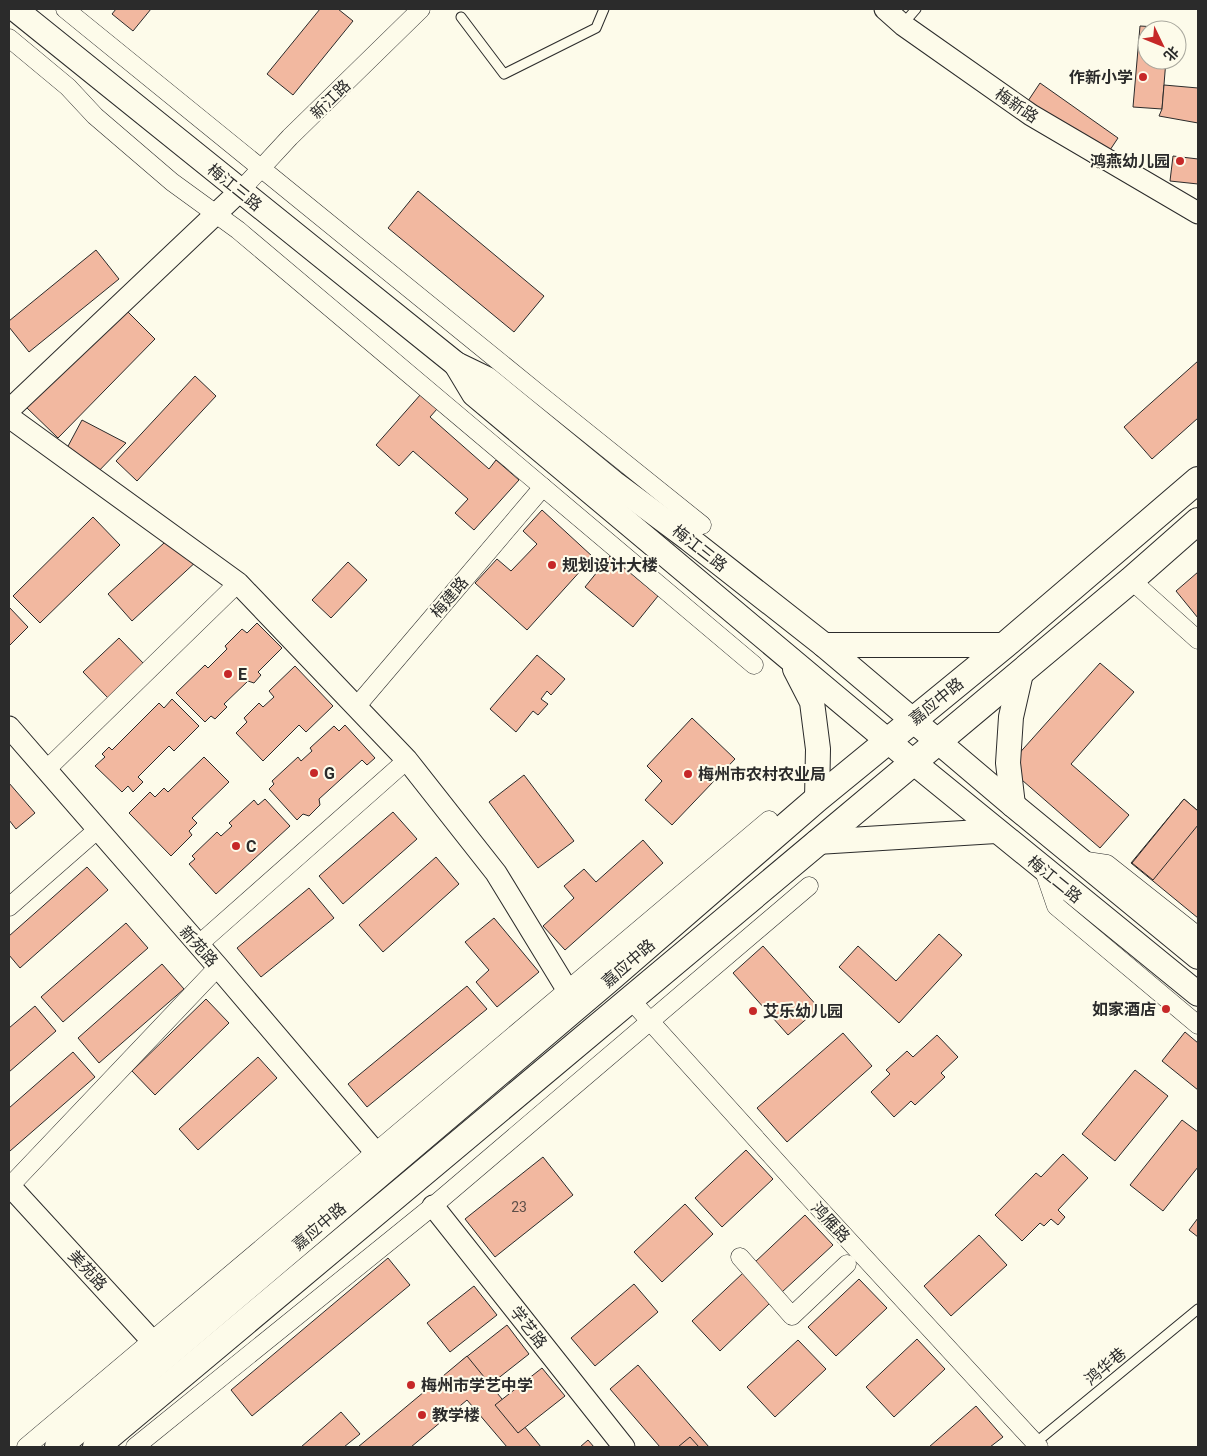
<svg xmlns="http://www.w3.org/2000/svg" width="1207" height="1456" font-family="Roboto,'Noto Sans SC',sans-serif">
<rect width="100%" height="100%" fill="#fdfbea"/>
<!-- building -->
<g fill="#f2b8a0" stroke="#2b2b2b">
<path d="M116,9H151L133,31L112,14Z"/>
<path d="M320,9H338L353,21L293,95L267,74Z"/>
<path d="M1140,26L1175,28V30H1147V60H1166L1162,109L1133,107Z"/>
<path d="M1040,83L1118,138L1098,168L1020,113Z"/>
<path d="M1164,85L1198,88V123L1159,116L1162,109Z"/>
<path d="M1173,156L1198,159V184L1170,181Z"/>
<path d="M418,191L544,296L514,332L388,228Z"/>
<path d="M96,250L119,279L29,352L9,327V321Z"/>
<path d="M122,306L155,339L58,438L25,406Z"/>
<path d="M1198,361V418L1152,459L1124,427Z"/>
<path d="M195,376L216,396L137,481L116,461Z"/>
<path d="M421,394L437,409L430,417L489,469L496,460L519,480L474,530L455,513L468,499L413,451L399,466L376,445Z"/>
<path d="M82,420L126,443L91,479L59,463Z"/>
<path d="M542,510L593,557L527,630L475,583L497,559L511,571L537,544L523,531Z"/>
<path d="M93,517L120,545L40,623L13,596Z"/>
<path d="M175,533L199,559L132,621L108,594Z"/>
<path d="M610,556L658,596L633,627L585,587Z"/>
<path d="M348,562L367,580L331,618L312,600Z"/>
<path d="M1198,572V618L1176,591Z"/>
<path d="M9,607L28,627L9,646Z"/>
<path d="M257,623L282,648L258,672L261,675L254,683L248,681L224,704L227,707L215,719L211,716L205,722L176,693L205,665L208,668L227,649L225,646L242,629L247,633Z"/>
<path d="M119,638L144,664L108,698L83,672Z"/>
<path d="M537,655L565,679L551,695L547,691L541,699L548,704L538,715L533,711L516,732L490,709Z"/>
<path d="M1100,663L1134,692L1071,764L1129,815L1100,848L1007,767Z"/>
<path d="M295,666L333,706L306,732L299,725L263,761L236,733L247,722L244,718L259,703L263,707L274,697L269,691Z"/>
<path d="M172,699L199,726L174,751L169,746L138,777L143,782L133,792L128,786L122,792L95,766L105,757L102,754L109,747L112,750L159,703L164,708Z"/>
<path d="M692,718L735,759L672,825L645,800L662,781L647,766Z"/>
<path d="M345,725L375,758L367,765L362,760L319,799L320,805L309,816L303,814L297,820L269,789L274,784L272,781L298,757L301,761L312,751L310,748L334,726L339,731Z"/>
<path d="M204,757L229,782L192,818L197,823L189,831L192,835L171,856L129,813L150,792L155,797L164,788L168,792Z"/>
<path d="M524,775L574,841L538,868L489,802Z"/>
<path d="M9,783L35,813L16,829L9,820Z"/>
<path d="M265,799L290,826L216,894L189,864L195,859L192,856L217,832L221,836L232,826L229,823L254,800L258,805Z"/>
<path d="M1184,799L1198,811V918L1131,863Z"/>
<path d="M1184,799L1198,811V825L1153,880L1132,863Z"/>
<path d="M393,812L417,839L343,904L319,876Z"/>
<path d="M643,840L663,863L565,950L543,926L574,898L564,886L584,869L596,882Z"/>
<path d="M436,857L459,884L383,952L359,925Z"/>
<path d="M87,867L108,890L20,968L9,955V936Z"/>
<path d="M309,888L334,918L261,977L237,948Z"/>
<path d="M494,918L539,972L497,1007L476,982L489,970L465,942Z"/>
<path d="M126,923L148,948L63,1022L41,997Z"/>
<path d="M939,934L962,955L899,1023L839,967L858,946L896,981Z"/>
<path d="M763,946L819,1008L788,1035L733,973Z"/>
<path d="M162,964L184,989L99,1063L78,1038Z"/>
<path d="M467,986L487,1009L367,1107L348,1084Z"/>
<path d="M206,999L229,1023L155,1095L132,1071Z"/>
<path d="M35,1006L56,1031L9,1072V1028Z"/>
<path d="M1185,1032L1198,1043V1090L1162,1061Z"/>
<path d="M843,1033L872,1066L787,1142L757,1108Z"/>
<path d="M937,1035L958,1057L941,1073L945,1077L915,1105L911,1101L894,1117L871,1092L890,1074L886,1070L907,1051L913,1057Z"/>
<path d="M73,1052L95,1077L10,1151L9,1149V1108Z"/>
<path d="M258,1057L277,1078L198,1150L179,1129Z"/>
<path d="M1135,1070L1168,1096L1115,1161L1082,1134Z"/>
<path d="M1182,1120L1198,1132V1167L1163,1211L1130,1185Z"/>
<path d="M746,1150L773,1179L722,1227L695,1198Z"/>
<path d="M1063,1154L1088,1178L1058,1210L1065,1217L1058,1225L1051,1219L1044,1226L1040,1223L1022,1241L995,1215L1036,1173L1041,1177Z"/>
<path d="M543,1157L573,1195L495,1257L465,1219Z"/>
<path d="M685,1204L713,1234L662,1282L634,1252Z"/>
<path d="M805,1215L833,1245L782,1292L754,1263Z"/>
<path d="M1198,1218V1237L1189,1230Z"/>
<path d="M979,1235L1007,1265L951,1316L924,1286Z"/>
<path d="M388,1258L410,1285L252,1416L231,1390Z"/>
<path d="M743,1273L770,1303L720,1351L692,1321Z"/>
<path d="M859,1279L887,1308L836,1356L808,1327Z"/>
<path d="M634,1284L658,1312L595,1366L571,1338Z"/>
<path d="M474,1286L497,1315L450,1352L427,1323Z"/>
<path d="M507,1325L529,1354L482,1391L460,1362Z"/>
<path d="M917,1339L945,1369L894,1417L866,1387Z"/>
<path d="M798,1340L826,1369L775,1417L747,1387Z"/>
<path d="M467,1356L541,1447H507L467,1400L411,1447H358Z"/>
<path d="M638,1365L709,1447H660L610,1389Z"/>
<path d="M542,1368L565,1396L518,1433L495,1405Z"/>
<path d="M976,1406L1003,1437L990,1447H929Z"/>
<path d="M341,1412L360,1434L344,1447H301Z"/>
<path d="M690,1437L699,1447H678Z"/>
<path d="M588,1440L594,1447H580Z"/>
</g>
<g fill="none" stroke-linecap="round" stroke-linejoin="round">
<!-- service casing -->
<g stroke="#2b2b2b" stroke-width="11">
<g id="service">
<path d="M461,17L504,74L596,28L604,9"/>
<path d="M903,24L916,9"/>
<path d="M1034,1444L1198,1309"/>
</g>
</g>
<!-- minor casing -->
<g stroke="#2b2b2b" stroke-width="19">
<g id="minor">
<path d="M65,9L539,394L702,525"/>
<path d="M9,38L68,87L95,116L172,182L238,230L754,665"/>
<path d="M240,191L290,137L421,9"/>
<path d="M1131,580L1198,640"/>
<path d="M356,707L543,487"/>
<path d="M46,770L238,583"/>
<path d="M1080,860L1107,864L1198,936"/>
<path d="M1043,868L1056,906L1198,1025"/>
<path d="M9,907L97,830"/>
<path d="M198,945L407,760"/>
<path d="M630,999L805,1193L1039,1447"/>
<path d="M10,1186L218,967"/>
<path d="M740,1257L792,1316L847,1264"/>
<path d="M26,1447L769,820"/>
<path d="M135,1447L433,1206L809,886"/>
</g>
</g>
<!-- tertiary casing -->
<g stroke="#2b2b2b" stroke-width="23">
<g id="tertiary">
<path d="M885,9L903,25L1031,115L1198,213"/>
<path d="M9,410L240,191"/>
<path d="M9,417L238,583L407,760L496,873L565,986"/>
<path d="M9,727L218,967L388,1167"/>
<path d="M9,1185L166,1356"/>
<path d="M433,1206L624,1447"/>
</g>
</g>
<!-- secondary casing -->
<g stroke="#2b2b2b" stroke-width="26">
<g id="secondary">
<path d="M15,9L456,364L487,379L614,483L689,539L824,645L1013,805L1198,957"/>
<path d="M456,364L474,394L913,762L1198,994"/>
<path d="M824,645H1005"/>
<path d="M795,669L812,702L818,749L817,799"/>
<path d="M1013,805L1008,763L1011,717L1021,673"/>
<path d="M817,842L996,831"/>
</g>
</g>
<!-- primary casing -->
<g stroke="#2b2b2b" stroke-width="28">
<g id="primary">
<path d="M58,1447L608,980L817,799L1005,645L1198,480"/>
<path d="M96,1447L1131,580L1198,521"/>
</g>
</g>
<!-- service -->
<use href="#service" stroke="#fdfbea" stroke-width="9"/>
<!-- minor -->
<use href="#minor" stroke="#fdfbea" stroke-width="18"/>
<!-- tertiary -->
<use href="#tertiary" stroke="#fdfbea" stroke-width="21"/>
<!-- secondary -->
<use href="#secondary" stroke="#fdfbea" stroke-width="24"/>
<!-- primary -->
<use href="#primary" stroke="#fdfbea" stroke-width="26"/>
</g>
<!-- markers -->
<g fill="#c62828" stroke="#fdfbea" stroke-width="2">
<circle cx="1143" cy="77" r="5"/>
<circle cx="1180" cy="161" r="5"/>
<circle cx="552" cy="565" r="5"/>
<circle cx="228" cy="674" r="5"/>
<circle cx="314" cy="773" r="5"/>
<circle cx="688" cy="774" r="5"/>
<circle cx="236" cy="846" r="5"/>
<circle cx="1166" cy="1009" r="5"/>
<circle cx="753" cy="1011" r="5"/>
<circle cx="411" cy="1385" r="5"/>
<circle cx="422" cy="1415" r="5"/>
</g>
<g text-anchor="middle" stroke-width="4" stroke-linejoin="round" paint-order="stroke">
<!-- number labels -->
<g font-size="14" fill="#5d4e48">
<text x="519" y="1212">23</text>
</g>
<!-- poi labels -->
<g font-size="16" font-weight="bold" fill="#2b2b2b" stroke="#fdfbea" text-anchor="start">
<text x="1133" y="83" text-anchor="end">作新小学</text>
<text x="1170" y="167" text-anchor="end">鸿燕幼儿园</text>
<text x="562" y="571">规划设计大楼</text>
<text x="238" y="680">E</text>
<text x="324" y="779">G</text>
<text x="698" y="780">梅州市农村农业局</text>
<text x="246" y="852">C</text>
<text x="1156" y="1015" text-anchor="end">如家酒店</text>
<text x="763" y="1017">艾乐幼儿园</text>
<text x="421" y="1391">梅州市学艺中学</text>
<text x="432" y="1421">教学楼</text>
</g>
<!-- street labels -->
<g font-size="16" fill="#2b2b2b" stroke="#fdfbea">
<text transform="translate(330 99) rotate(-44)" y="6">新江路</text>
<text transform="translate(1017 105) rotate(34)" y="6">梅新路</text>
<text transform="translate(235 187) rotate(39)" y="6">梅江三路</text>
<text transform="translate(700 548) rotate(38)" y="6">梅江三路</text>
<text transform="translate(449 597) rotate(-50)" y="6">梅建路</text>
<text transform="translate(936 701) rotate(-39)" y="6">嘉应中路</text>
<text transform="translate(1055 879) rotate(39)" y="6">梅江二路</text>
<text transform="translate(199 946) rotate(48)" y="6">新苑路</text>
<text transform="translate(628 963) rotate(-41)" y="6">嘉应中路</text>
<text transform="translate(831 1222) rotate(47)" y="6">鸿雁路</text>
<text transform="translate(319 1226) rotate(-40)" y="6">嘉应中路</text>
<text transform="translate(88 1270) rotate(47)" y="6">美苑路</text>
<text transform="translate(529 1327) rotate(52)" y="6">学艺路</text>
<text transform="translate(1105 1366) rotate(-40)" y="6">鸿华巷</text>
</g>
</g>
<!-- border -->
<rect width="1207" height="1456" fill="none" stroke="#2b2b2b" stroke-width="20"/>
<!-- north arrow -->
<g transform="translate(1162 45) rotate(133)"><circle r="24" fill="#fdfbea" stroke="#a9a89e"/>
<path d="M0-4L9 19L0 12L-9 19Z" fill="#c62828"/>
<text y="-8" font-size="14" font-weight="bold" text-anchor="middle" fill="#2b2b2b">北</text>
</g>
</svg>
